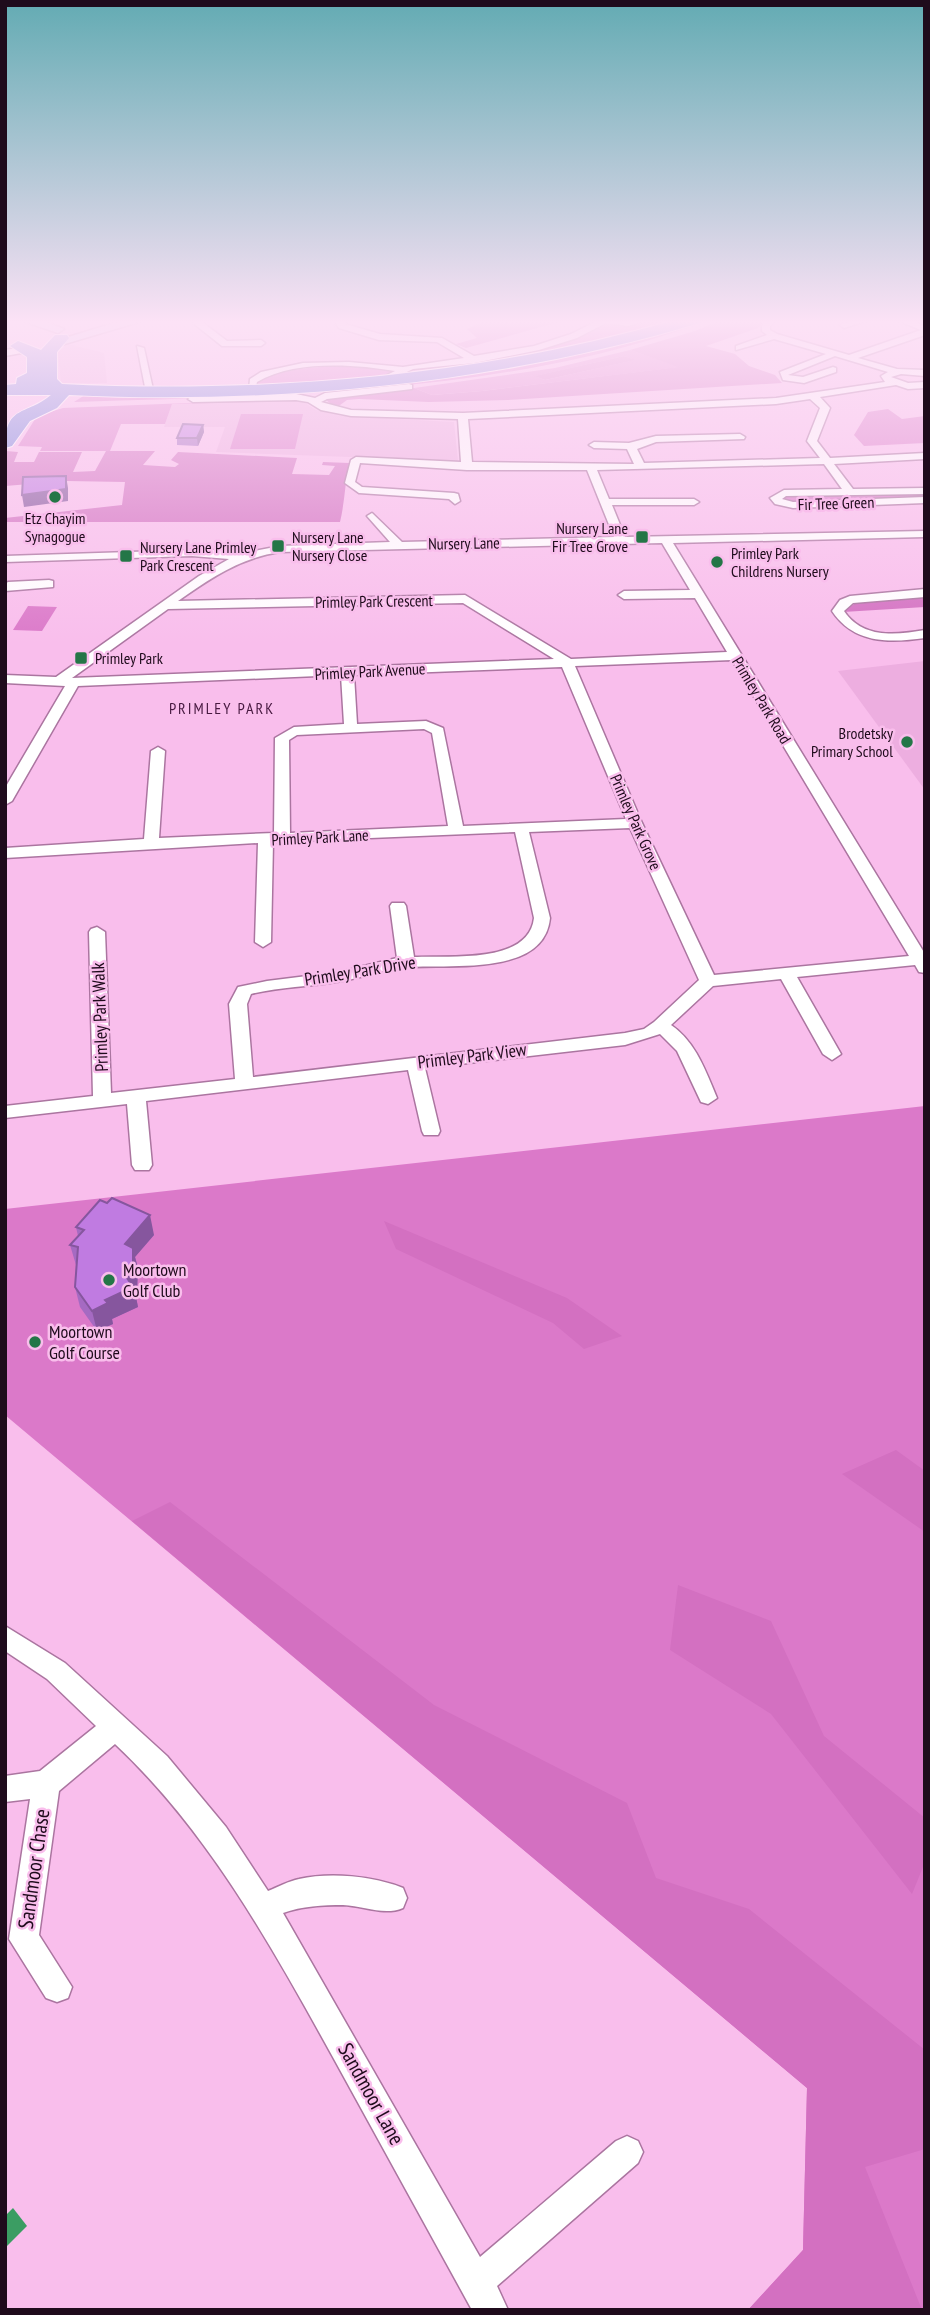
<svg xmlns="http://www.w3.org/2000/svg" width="930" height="2315" font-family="'PT Sans Narrow',sans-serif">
<rect width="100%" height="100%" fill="#f9beec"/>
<!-- built -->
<g fill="#edaee0">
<path d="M68,344L104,353L107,383L61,384L58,352Z"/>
<path d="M302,401L316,410L341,416L454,422L458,461L216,452L225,427H164L172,404Z"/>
<path d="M925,661V790L838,671Z"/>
</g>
<!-- green -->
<g fill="#db79c9" fill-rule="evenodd">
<path d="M653,319H691L565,354L411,371L524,353L565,342L608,323L632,324Z"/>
<path d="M702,320L707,321C667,335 626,348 585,357C417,395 245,396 74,402L88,393L145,394L492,369L582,354L647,338Z"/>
<path d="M630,350L680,367L482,391L432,395L414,388L555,368ZM624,356L635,360L545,380L535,376Z"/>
<path d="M367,366L396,371L394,375L307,383L256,384L257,380C292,366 330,366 367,366Z"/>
<path d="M289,399L302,401L172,404L165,424H121L110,451H40L42,447L18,446L37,416L63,408Z"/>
<path d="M888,409L902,419L925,416V443L864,446L854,435L868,412Z"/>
<path d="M241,414H303L295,449H230Z"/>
<path d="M925,493V498L793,504L783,502L780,497Z"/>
<path d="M28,606L57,607L42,631L13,630Z"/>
<path d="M925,1106V2310H748L803,2250L807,2088L5,1415V1209Z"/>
</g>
<!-- forest -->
<g fill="#d370c1">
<path d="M489,319H550L559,322L466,348L456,344L477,338L467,329Z"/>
<path d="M724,319H767L758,328L706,346L735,354L749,366L775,375L782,383L508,400L429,402L359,399L347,400L336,408L326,400L414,388L432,395L482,391L678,367L630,350L695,331Z"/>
<path d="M624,356L636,360L545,380L534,376Z"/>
<path d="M6,451L18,452L14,462H34L39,452H82L73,472L95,471L106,451H155L143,465L175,467L179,464L171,460L178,452L297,458L292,474L329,475L335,466L322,465L323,462L349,463C345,483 345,501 340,522H5V518L122,505L125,482L67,481L5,486Z"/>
<path d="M925,596V607L843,612L858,601Z"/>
<path d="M384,1221L567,1298L622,1336L584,1349L553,1323L396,1249Z"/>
<path d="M896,1450L925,1471V1532L842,1474Z"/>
<path d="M170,1502L434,1705L627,1803L656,1878L749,1909L925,2050V2149L865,2167L922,2310H748L803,2250L807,2088L132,1521Z"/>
<path d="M678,1585L771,1621L824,1736L925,1818V1862L912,1894L771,1714L670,1650Z"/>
</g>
<!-- water -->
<path fill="#3b9d63" d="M13,2208L27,2226L5,2248V2216Z"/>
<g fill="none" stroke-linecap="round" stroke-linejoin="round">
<!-- street casing -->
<g stroke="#ab75a0" stroke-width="3">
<g id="street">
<path d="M188,319H198L227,341L261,340L265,343L261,346H222Z"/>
<path d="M339,319H347L345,324L380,334L442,338L474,356L534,346L571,334L601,319H652L628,326L606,323L577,338L539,350L474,363L413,369L384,383L379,380L381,378L395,371C354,364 294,360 257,382L255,390H249L250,379L261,372L303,363L349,362L403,367L464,358L437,342L379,340L339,328L336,324Z"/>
<path d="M767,319H776L770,326V330L777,334L849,355L921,330L894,319H907L925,326V335L858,358L897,369L925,370V376L901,374L891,377L908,383L925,382V388L908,389L896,385L820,397L830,408L817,441L830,458L925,453V459L834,464L853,489L925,488V494L786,496L782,499L793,502L925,497V503L793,508L775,504L770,498L784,490L842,489L824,464L597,470L609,499H694L699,502L694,505H612L625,537L925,531V537L673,543L925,954V973L919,972L915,965L797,977L841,1054L832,1060L823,1054L781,979L713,986L671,1025C696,1042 706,1072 717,1098L708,1104L701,1102L677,1051L660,1034L625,1045L425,1068L440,1131L438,1135H424L422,1131L408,1070L146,1101L152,1165L149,1170H135L132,1165L127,1104L5,1118V1106L93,1096L89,932L91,929L97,927L105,932L111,1093L235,1079L229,1004L238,987L267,981L339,972L397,958L390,906L392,903H404L406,906L414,957C447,955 529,965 534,918L515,832L273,842L271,942L263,947L255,942L258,843L5,858V848L144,839L151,751L158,747L165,751L159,838L274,833L275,738L294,727L344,724L341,675L78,686L12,801L5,805V788L65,686L5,683V675L56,677L199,576L229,559L192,556L5,562V556L192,550H223L239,554L280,546L390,542L367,516L372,513L402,542L614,537L587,470H467L360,463L355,482L362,487L454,493L458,494L460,501L455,504L449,499L359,493L345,483L351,460L356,457L461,462L458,419L351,416L321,410L308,402L296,400L193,402L188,399L193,396L296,394L315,398L325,393L409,384L412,385V389L327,399L321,402L351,410L463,413L776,398L885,382L881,376L888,372L835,356L788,375L803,377L833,367L836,368V372L804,383L783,380L780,372L826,354L774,339L736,350V346L767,335L762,331V325ZM810,399L820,408L807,441L820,458L644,463L637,449L656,442L744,439L745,437L740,434L656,436L629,443L594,442L589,445L594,448L627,449L634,464L472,462L468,419L776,404ZM662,543L690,590L624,591L618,595L624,599L695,598L727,652L571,659L465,595L178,601C211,578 240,558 280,552ZM463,603L554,659L72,678L168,609ZM732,660L909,956L714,975L642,823L575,666ZM562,667L626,819L463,826L443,728L426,721L357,724L354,675ZM424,729L432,733L448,826L290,833L289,740L297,735ZM630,828L699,980L654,1022L644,1029L625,1033L253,1077L247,1004L251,994C279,987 308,987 336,982C358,979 378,971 400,968C441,962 544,980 550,918L529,832Z"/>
<path d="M856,319H872L844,328L840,325Z"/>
<path d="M137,346L144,348L154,394L146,392Z"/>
<path d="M24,347L27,348V352L5,356V350Z"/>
<path d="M49,580L53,581V587L5,591V584L8,582Z"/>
<path d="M925,589V597L853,603L844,611C863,639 896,635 925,630V638C889,643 854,644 832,611L840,600L850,596Z"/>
<path d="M5,1626L65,1663L167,1756L226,1827L268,1891C278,1887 289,1881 299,1879C330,1872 374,1876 403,1888L407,1898L403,1908C384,1916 364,1906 343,1905C323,1905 302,1906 283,1913L480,2257L616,2141L627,2136L638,2141L643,2152L638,2163L497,2286L508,2310H472C426,2226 380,2143 334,2059C272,1947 209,1832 115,1744L59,1791L39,1935L72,1987L68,1998L57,2002L46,1998L9,1939L30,1799L5,1802V1776L40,1771L96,1726L47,1679L5,1651Z"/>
</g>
</g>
<!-- secondary casing -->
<g stroke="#ab75a0" stroke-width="3">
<g id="secondary">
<path d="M17,319H38L64,329L58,333Z"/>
<path d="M127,319H149L58,346L52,342Z"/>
</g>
</g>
<!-- highway casing -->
<g stroke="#fff" stroke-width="2">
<path id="highway" d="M678,319H705L703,322C501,383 279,405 69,395L57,408L30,421L12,446L5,448C5,404 26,416 51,395H5V385L16,384L17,378L27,373V357L10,346L18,341L41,350L55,335H67L69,338L57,352V379L62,384C263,394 485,376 678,319Z"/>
</g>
<!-- street -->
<use href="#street" fill="#fff" fill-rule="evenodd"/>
<!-- secondary -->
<use href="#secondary" fill="#d4d9f4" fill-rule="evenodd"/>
<!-- highway -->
<use href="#highway" fill="#7080db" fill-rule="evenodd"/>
</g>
<!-- wall -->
<g fill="#a56ac2">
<path d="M203,425L204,432L198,446L177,445V438Z"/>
<path d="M76,1227L154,1235L135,1257L138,1268L137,1291L135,1292L138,1307L112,1319L113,1324L97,1331L80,1307L75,1287L76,1265L70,1245L78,1236Z"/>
</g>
<!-- shaded-wall -->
<g fill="#86569e">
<path d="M203,425L204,432L198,446L197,438Z"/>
<path d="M66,476L68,488V501L24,507L22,495Z"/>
<path d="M150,1215L154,1235L135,1257L138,1268L137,1291L135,1292L138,1307L112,1319L113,1324L97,1331L92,1311L125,1275V1244Z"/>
</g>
<!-- building -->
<g fill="#c07be1" stroke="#86569e" stroke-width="2">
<path d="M183,424L203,425L197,438H177Z"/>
<path d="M66,476V489L22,495L23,477Z"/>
<path d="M112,1198L150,1215L125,1244L133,1248V1271L125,1275L133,1287L105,1300L108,1303L92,1311L75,1287L78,1247L70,1245L84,1230L76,1227L100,1200L107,1203Z"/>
</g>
<!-- sky -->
<linearGradient id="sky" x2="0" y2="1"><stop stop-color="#63abb3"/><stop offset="0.5" stop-color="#fce2f6"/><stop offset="1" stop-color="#fce2f6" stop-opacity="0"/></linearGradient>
<rect width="930" height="644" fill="url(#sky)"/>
<!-- markers -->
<g fill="#247647" stroke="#f9beec" stroke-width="2.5">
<circle cx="55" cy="497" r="7"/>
<rect x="635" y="530" width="14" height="14" rx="3.5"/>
<rect x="271" y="539" width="14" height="14" rx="3.5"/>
<rect x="119" y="549" width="14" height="14" rx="3.5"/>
<circle cx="717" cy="562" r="7"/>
<rect x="74" y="651" width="14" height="14" rx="3.5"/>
<circle cx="907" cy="742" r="7"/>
<circle cx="109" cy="1280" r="7"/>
<circle cx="35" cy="1342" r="7"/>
</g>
<g text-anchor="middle" stroke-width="5" stroke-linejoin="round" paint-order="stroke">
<!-- far-street labels -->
<g font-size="16" fill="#1f0b1c" stroke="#f9beec">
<text transform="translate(836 503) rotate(-2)" y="6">Fir Tree Green</text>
<text transform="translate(464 543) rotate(-1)" y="6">Nursery Lane</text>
<text transform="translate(374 601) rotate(-1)" y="6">Primley Park Crescent</text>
<text transform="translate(370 671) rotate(-3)" y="6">Primley Park Avenue</text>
<text transform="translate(762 700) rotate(59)" y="6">Primley Park Road</text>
<text transform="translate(636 822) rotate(66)" y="6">Primley Park Grove</text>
<text transform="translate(320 837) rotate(-3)" y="6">Primley Park Lane</text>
</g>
<!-- far-poi labels -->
<g font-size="16" fill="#1f0b1c" stroke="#f9beec" text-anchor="start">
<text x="55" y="524" text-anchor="middle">Etz Chayim<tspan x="55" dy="18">Synagogue</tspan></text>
<text x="628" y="534" text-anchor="end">Nursery Lane<tspan x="628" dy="18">Fir Tree Grove</tspan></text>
<text x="292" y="543">Nursery Lane<tspan x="292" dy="18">Nursery Close</tspan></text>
<text x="140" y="553">Nursery Lane Primley<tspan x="140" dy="18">Park Crescent</tspan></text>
<text x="731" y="559">Primley Park<tspan x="731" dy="18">Childrens Nursery</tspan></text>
<text x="95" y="664">Primley Park</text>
<text x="893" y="739" text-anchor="end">Brodetsky<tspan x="893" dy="18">Primary School</tspan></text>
</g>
<!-- far-neighbourhood labels -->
<g font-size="16" letter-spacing="2" fill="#471940" stroke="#f9beec">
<text x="222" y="714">PRIMLEY PARK</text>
</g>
<!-- street labels -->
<g font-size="18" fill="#1f0b1c" stroke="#f9beec">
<text transform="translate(360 971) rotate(-9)" y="6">Primley Park Drive</text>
<text transform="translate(100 1017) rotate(-92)" y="6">Primley Park Walk</text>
<text transform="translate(472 1056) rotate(-7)" y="6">Primley Park View</text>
</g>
<!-- poi labels -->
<g font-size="18" fill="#1f0b1c" stroke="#f9beec" text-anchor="start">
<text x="123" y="1276">Moortown<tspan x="123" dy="21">Golf Club</tspan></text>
<text x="49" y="1338">Moortown<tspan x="49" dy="21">Golf Course</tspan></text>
</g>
<!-- near-street labels -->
<g font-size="21" fill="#1f0b1c" stroke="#f9beec">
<text transform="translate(34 1869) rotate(-82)" y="7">Sandmoor Chase</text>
<text transform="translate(371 2094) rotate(61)" y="7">Sandmoor Lane</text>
</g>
</g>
<!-- border -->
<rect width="930" height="2315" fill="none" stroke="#1f0b1c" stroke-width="14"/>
</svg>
